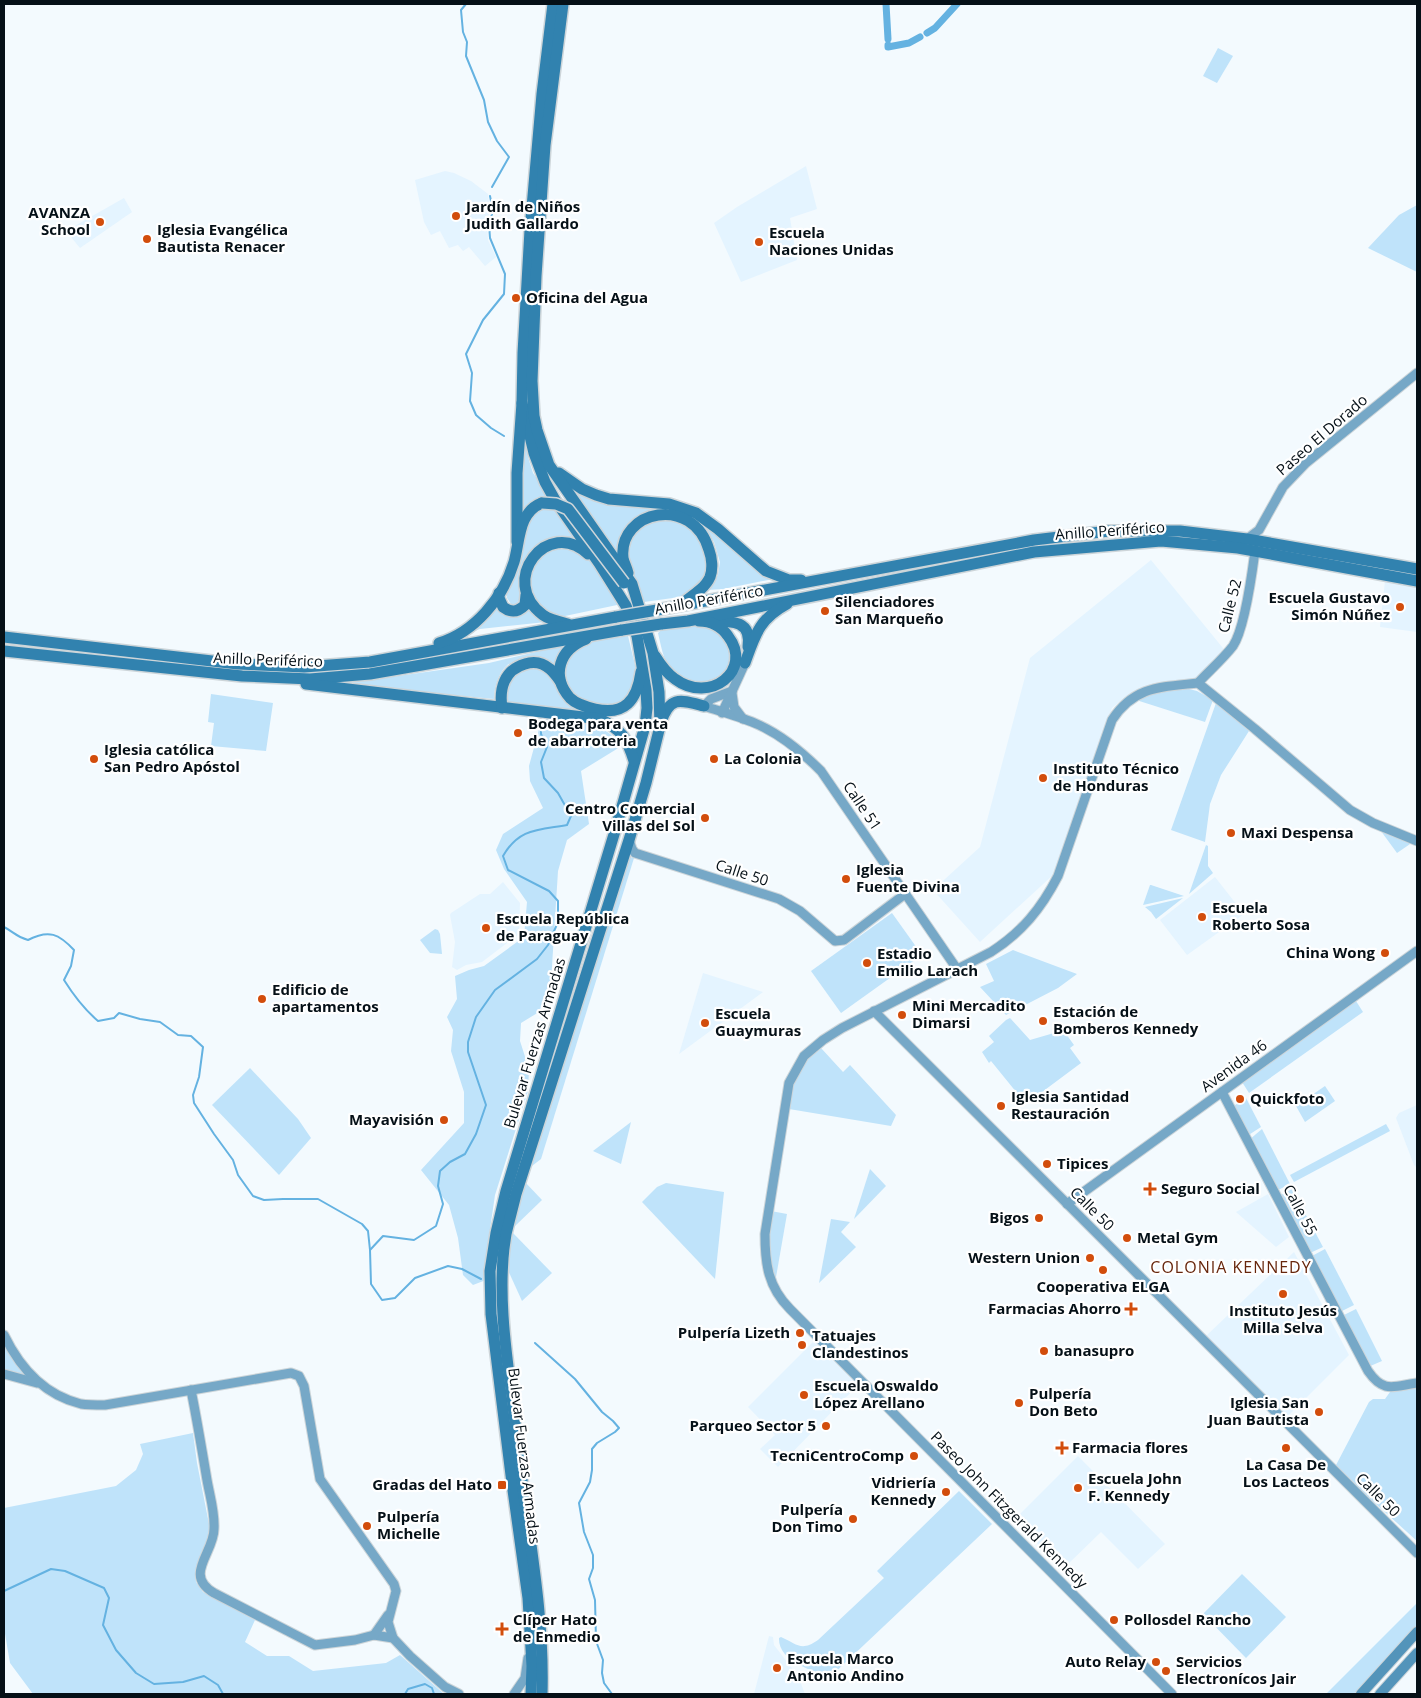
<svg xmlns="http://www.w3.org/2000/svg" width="1421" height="1698" font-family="'Open Sans',sans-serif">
<rect width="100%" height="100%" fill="#f3fafe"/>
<!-- built -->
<g fill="#e4f4ff">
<path d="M806,166L817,209L790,218L797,260L741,282L714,223L737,207Z"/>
<path d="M445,171L454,173L471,181L488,194L490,210L487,222L488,240L496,257L485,266L469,247L463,251L458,245L449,248L440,231L431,235L424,222L415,180Z"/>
<path d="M124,198L132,212L80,248L66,231Z"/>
<path d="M1151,560L1227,653L1195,679L1156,683L1132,692L1112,708L1053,875L980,942L933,890L980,847L1030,658Z"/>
<path d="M1385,581L1417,586V632L1380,627Z"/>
<path d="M1215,877L1244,914L1187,955L1160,920Z"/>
<path d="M503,882L520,903L519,934L482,962L466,965L457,970L452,967L455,942L450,915L451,913L480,894H490Z"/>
<path d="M703,973L763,992L679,1054Z"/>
<path d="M1417,1105V1168L1414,1165L1396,1118L1399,1113Z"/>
<path d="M1268,1194L1289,1237L1276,1247L1236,1212Z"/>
<path d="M1294,1252L1349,1355L1286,1418L1206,1336Z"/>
<path d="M815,1340L860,1383L778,1467L760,1449L775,1435L748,1407Z"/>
<path d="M1078,1456L1165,1544L1138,1569L1101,1532L1063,1569L1014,1520Z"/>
<path d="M769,1636L773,1637L774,1645L798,1676L805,1694H754Z"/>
</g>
<!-- green -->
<g fill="#bfe3fa">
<path d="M1218,48L1233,56L1217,83L1203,76Z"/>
<path d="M1417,205V272L1368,248L1399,215Z"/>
<path d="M523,434L526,437L528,457L533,473L550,497C533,497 525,506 518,520Z"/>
<path d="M566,484L581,493L613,502L654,505L681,509L720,537L754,568L773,579L723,589L707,590L718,575L720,562L714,542L706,529L679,513L665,510L651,511L635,520L622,534L617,554Z"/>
<path d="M554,505L584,545C578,543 571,539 565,538C545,534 522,556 519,575C518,583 522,591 521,598L515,605L511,604L507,598L506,592L522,556L525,531L534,510Z"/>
<path d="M662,519L680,522L698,534L708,555L706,577L692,592L680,597L644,602C637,581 615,541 640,526C646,522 655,521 662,519Z"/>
<path d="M559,546L582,553L591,561L617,600V605L565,616H553L539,609L529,591L533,563L538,556Z"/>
<path d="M529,603L546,622L480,629L459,637L497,605C504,626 519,612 529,603Z"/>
<path d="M706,625L719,629L732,650C731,654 731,659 730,662C721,685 686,689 671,670C663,660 661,645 658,633L664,628Z"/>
<path d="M628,636L635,665V676L631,695L622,703L609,707L583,701L575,696L567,687L563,667L568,657L586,642Z"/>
<path d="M566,643H570L556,671C546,668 533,662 521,661C502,659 494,685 494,699L342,684L489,663L553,648Z"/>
<path d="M527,668C538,668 548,672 554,682C556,686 557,690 560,693C565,701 573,705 581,711L507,703C504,685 511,676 527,668Z"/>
<path d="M1185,688L1197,691L1213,700L1205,722L1133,699L1145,692Z"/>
<path d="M211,694L273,703L266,751L211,746L214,723L208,722Z"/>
<path d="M1216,703L1249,731L1221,775L1210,804L1205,842L1171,830Z"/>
<path d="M542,718C567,722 611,721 620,747L581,771L589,824L567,840L558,871L551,982L539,1012L521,1023L520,1041L529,1069L528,1091L495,1195L489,1236L486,1280L473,1285L463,1275L458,1238L449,1205L421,1170L464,1123V1092L451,1051L453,1030L447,1017L457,999L455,976L469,970L484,966L524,937L527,902L504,869L496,850L503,834L543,808L530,781L529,766Z"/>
<path d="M1378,827L1413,842L1397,853Z"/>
<path d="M1206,845L1208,846V866L1213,873L1189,894Z"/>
<path d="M626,856L634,858L541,1159L528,1169Z"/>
<path d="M1150,885H1151L1184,896L1143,905Z"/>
<path d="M1183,898L1156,919L1151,912L1145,907Z"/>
<path d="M892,913L922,955L841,1013L811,971Z"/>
<path d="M435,929L438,930L440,934L442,954L430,953L420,940Z"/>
<path d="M1013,950L1077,974L1058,988L1006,1015L980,987L994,981L986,964Z"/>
<path d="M1356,1001L1363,1012L1249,1093L1242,1082Z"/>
<path d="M1010,1018L1030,1040L1054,1033L1061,1027L1074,1045L1070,1048L1081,1063L1026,1104L991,1061L989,1063L982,1052L994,1042L989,1036L1006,1020Z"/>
<path d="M821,1048L843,1072L850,1065L896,1115L891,1126L789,1109L793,1085L806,1058Z"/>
<path d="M250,1068L298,1119L311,1138L279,1175L212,1105Z"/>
<path d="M1325,1086L1335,1101L1305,1122L1296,1106Z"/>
<path d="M1246,1098L1261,1127L1247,1136L1232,1107Z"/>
<path d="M631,1122L621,1164L593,1151Z"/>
<path d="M1386,1124L1390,1131L1294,1182L1290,1175Z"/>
<path d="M1262,1129L1290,1184L1276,1191L1249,1140Z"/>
<path d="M870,1169L886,1186L854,1219Z"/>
<path d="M524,1181L542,1200L514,1227Z"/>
<path d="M666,1183L724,1192L715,1279L642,1202L657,1187Z"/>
<path d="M1292,1189L1323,1247L1310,1253L1279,1196Z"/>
<path d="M771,1211L787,1214L775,1283C765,1261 768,1234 771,1211Z"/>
<path d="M831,1219L850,1222L841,1232L856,1247L819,1283Z"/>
<path d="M512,1232L552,1273L522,1301L507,1268Z"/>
<path d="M1325,1249L1354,1305L1340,1312L1312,1256Z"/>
<path d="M1356,1309L1382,1361L1368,1367L1342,1316Z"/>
<path d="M4,1341L25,1377L4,1372Z"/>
<path d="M1417,1387V1541L1335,1467L1369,1402L1373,1399H1385L1390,1392Z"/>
<path d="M193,1433L197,1463L210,1529L208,1542L202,1551L195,1571L196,1582L203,1592L255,1620L245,1642L267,1656H289L313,1671L386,1663L400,1655L444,1694H33L10,1663L4,1628V1508L116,1486L136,1470L143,1454L140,1444Z"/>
<path d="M959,1491L992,1524L829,1678C812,1670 778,1661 779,1638L781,1637C797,1644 801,1652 818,1640L884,1578L877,1571Z"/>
<path d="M1242,1574L1286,1617L1246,1658L1203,1614Z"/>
<path d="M1417,1603V1626L1354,1694H1326Z"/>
</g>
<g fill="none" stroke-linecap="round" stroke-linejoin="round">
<!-- stream -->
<g stroke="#64b2e1" stroke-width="2">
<path d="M466,4L461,10L463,32L467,42L466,56L484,100L488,122L497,141L509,157L492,187"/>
<path d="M490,196L493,211L489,224L490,238L505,274L504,294L483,320L466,354L472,373L470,401L476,415L491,428L504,436"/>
<path d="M4,927C14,932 16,937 28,940C49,929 59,934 74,950L71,966L64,980C74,996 84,1009 98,1021L114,1018L119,1013L140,1019L160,1022L178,1035L191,1036L203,1047L199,1077L193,1095L194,1103L214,1134L233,1160L238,1175L253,1196L264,1200L283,1199H318L362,1224L368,1231L370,1250"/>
<path d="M481,1279L462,1269L448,1266L415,1278L395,1298L382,1300L371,1284L370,1250L383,1236L414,1240L436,1226L443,1204L438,1186L440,1171L450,1162L465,1154L476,1134L486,1105L468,1052V1042L476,1017L495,990L537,959L548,945L558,922V901L549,891L508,870L503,856C519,828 538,830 567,825L571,816L558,793L544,778L541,762L547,747L541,734V727"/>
<path d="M535,1343L575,1379L602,1412L613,1421L619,1428L615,1432L597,1443L592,1449V1470L590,1482L579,1503L584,1532L593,1555V1568L589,1579L595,1600L596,1641L603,1660L602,1673L604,1683L612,1694"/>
<path d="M4,1591L51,1569L65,1571L104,1588L109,1598L103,1625L116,1650L136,1673L154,1684L183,1682L204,1676L218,1685L223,1694"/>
<path d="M405,1694L408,1689L425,1684L432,1688L434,1694"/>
</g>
<!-- canal -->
<g stroke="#64b2e1" stroke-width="7">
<path d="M886,4L888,39"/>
<path d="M927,33L935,28L957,4"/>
<path d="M888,45V47L909,43L920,37"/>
</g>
<!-- secondary casing -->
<g stroke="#cdd5d9" stroke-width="11">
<g id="secondary">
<path d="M1247,539L1259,530L1283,487L1306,463L1417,373"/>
<path d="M1198,683C1209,671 1223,659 1233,646C1245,628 1252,574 1255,551"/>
<path d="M732,691L711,699L704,706C722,712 742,717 759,725C783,736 802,752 821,771L957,969"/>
<path d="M732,693L734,707L743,719"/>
<path d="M722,713L745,663"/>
<path d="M629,840L632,849L635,853L779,899L800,911L835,941L844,940L905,894"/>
<path d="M874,1011L1417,1553"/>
<path d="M1222,1092L1368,1371C1384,1394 1394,1386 1417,1383"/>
<path d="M1067,1204L1417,951"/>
<path d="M4,1335C20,1368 44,1395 81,1404C88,1405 97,1405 105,1405L291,1373L299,1376L304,1386L320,1479L394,1584L396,1591L388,1622L393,1638L410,1656L445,1687L459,1694"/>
<path d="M4,1374L37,1383"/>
<path d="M191,1390C197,1420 202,1450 207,1480C210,1497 215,1512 214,1529C214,1553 183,1575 214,1593L315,1645L355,1640L374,1635L393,1638"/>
<path d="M374,1635L388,1615"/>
<path d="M514,1694L525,1678L528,1658"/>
<path d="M1172,1694L790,1309C768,1287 765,1264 765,1234L789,1083L804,1056L823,1040L842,1028L991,952C1022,932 1041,909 1058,876L1112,720C1134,686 1161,687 1198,683L1255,729L1350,810L1373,823L1417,841"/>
</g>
</g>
<!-- primary casing -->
<g stroke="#cdd5d9" stroke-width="12">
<g id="primary">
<path d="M1361,1694L1417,1632"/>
<path d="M1380,1694L1417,1653"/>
</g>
</g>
<!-- highway casing -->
<g stroke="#cdd5d9" stroke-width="14">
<g id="highway">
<path d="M522,403L534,453L545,482L555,500L599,563L626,606L637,636L646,690L647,708L645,726L615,831L506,1191L496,1233L490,1271L491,1314L512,1483L528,1598L532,1666L531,1694"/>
<path d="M559,473L582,489L596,495L609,499L669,504L696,513L718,529L766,571L789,580H801"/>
<path d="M517,542V473L522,403L523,353L530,230L542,94L553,4"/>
<path d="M628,573C627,568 624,563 623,558C618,510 693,494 709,550C712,558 713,569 710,577C705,589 690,597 680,605"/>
<path d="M499,593V598L503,607C511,613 518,612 525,605L526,595"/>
<path d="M657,610L1034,540L1109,531H1180L1247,539L1417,569"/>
<path d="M713,621C733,621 752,621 748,647"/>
<path d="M568,624C560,622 550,620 543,615C497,581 548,516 588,554"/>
<path d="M661,624L688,621L1034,552L1161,541L1238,548L1417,581"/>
<path d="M4,637L238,664L304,667L370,662L616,617"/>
<path d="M586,639C560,649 550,675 570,698C576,704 586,707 595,709C625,716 637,700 641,672"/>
<path d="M439,643C475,632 503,598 514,562C520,541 518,512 542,503"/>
<path d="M4,651L242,676L310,679L370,674L622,630"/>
<path d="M655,656C660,664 666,673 675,679C710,705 754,670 728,636C721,626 712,621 699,621"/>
<path d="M745,663C755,635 759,619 787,604"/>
<path d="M306,684L600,719C622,730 627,738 634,761"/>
<path d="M502,708C499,689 504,670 525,664C534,661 543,663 550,669C554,672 557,677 560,681"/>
<path d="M661,722C670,695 681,700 704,706"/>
<path d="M542,1694C544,1629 534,1566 525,1502C520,1467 516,1432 512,1397C505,1346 497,1285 506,1234C509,1221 513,1207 516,1194L629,840L646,783L660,726L659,692L653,653L632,584L549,465L537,430L534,416L532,381L536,276L545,145L563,4"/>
</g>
</g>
<!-- secondary -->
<use href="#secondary" stroke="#76a8c7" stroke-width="9"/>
<!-- primary -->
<use href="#primary" stroke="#5394ba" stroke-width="10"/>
<!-- highway -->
<use href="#highway" stroke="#3182af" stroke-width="11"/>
<!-- highway-bridge casing -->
<g stroke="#cdd5d9" stroke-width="14" stroke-linecap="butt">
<g id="highway-bridge">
<path d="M542,503L556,504L568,509L624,583"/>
<path d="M616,617L657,610"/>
<path d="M622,630L661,624"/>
</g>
</g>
<!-- highway-bridge -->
<use href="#highway-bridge" stroke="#3182af" stroke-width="11"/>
</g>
<!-- markers -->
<g fill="#d24d0c" stroke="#fff" stroke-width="2">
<circle cx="456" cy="216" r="5"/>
<circle cx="100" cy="222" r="5"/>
<circle cx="147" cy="239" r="5"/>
<circle cx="759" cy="242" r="5"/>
<circle cx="516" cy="298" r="5"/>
<circle cx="1400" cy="607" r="5"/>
<circle cx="825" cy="611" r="5"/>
<circle cx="518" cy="733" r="5"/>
<circle cx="94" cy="759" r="5"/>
<circle cx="714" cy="759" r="5"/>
<circle cx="1043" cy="778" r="5"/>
<circle cx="705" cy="818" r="5"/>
<circle cx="1231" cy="833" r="5"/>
<circle cx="846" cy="879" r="5"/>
<circle cx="1202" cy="917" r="5"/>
<circle cx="486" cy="928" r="5"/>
<circle cx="1385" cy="953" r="5"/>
<circle cx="867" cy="963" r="5"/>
<circle cx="262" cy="999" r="5"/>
<circle cx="902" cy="1015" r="5"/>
<circle cx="1043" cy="1021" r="5"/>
<circle cx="705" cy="1023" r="5"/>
<circle cx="1240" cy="1099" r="5"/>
<circle cx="1001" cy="1106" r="5"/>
<circle cx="444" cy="1120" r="5"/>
<circle cx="1047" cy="1164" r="5"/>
<path d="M1147.5 1181.5h5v5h5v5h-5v5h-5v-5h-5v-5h5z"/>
<circle cx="1039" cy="1218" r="5"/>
<circle cx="1127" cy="1238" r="5"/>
<circle cx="1090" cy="1258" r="5"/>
<circle cx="1103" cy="1270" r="5"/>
<circle cx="1283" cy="1294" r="5"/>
<path d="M1128.5 1301.5h5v5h5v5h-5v5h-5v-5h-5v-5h5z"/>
<circle cx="800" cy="1333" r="5"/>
<circle cx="802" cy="1345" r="5"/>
<circle cx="1044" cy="1351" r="5"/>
<circle cx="804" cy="1395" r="5"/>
<circle cx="1019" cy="1403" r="5"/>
<circle cx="1319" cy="1412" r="5"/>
<circle cx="826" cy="1426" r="5"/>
<path d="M1059.5 1440.5h5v5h5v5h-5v5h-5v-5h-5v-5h5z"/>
<circle cx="1286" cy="1448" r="5"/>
<circle cx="914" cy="1456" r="5"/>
<rect x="497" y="1480" width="10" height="10" rx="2.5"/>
<circle cx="1078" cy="1488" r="5"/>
<circle cx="946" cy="1492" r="5"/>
<circle cx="853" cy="1519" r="5"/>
<circle cx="367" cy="1526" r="5"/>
<circle cx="1114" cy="1620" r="5"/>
<path d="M499.5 1621.5h5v5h5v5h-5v5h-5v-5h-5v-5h5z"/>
<circle cx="1156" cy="1662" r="5"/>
<circle cx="777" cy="1668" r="5"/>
<circle cx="1166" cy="1671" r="5"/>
</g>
<g text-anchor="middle" stroke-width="4.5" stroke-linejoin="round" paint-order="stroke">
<!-- poi labels -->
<g font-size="15" font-weight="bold" fill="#051017" stroke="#fff" text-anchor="start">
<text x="466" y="212">Jardín de Niños<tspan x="466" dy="17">Judith Gallardo</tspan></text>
<text x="90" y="218" text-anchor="end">AVANZA<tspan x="90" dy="17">School</tspan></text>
<text x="157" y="235">Iglesia Evangélica<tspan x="157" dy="17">Bautista Renacer</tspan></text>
<text x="769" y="238">Escuela<tspan x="769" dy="17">Naciones Unidas</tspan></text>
<text x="526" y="303">Oficina del Agua</text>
<text x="1390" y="603" text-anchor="end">Escuela Gustavo<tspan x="1390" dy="17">Simón Núñez</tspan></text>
<text x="835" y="607">Silenciadores<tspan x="835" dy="17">San Marqueño</tspan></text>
<text x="528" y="729">Bodega para venta<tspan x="528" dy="17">de abarroteria</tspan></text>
<text x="104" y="755">Iglesia católica<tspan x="104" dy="17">San Pedro Apóstol</tspan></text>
<text x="724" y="764">La Colonia</text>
<text x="1053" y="774">Instituto Técnico<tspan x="1053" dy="17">de Honduras</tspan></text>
<text x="695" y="814" text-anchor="end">Centro Comercial<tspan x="695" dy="17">Villas del Sol</tspan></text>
<text x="1241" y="838">Maxi Despensa</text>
<text x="856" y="875">Iglesia<tspan x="856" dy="17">Fuente Divina</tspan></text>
<text x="1212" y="913">Escuela<tspan x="1212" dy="17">Roberto Sosa</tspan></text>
<text x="496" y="924">Escuela República<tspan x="496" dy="17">de Paraguay</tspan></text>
<text x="1375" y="958" text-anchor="end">China Wong</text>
<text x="877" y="959">Estadio<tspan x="877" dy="17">Emilio Larach</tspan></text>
<text x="272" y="995">Edificio de<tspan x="272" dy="17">apartamentos</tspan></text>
<text x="912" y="1011">Mini Mercadito<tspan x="912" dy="17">Dimarsi</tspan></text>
<text x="1053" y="1017">Estación de<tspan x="1053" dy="17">Bomberos Kennedy</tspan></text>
<text x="715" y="1019">Escuela<tspan x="715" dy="17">Guaymuras</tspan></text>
<text x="1011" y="1102">Iglesia Santidad<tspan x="1011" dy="17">Restauración</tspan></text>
<text x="1250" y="1104">Quickfoto</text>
<text x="434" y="1125" text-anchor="end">Mayavisión</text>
<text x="1057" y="1169">Tipices</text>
<text x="1161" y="1194">Seguro Social</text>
<text x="1029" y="1223" text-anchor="end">Bigos</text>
<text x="1137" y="1243">Metal Gym</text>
<text x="1080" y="1263" text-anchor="end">Western Union</text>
<text x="1103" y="1292" text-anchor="middle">Cooperativa ELGA</text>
<text x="1121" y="1314" text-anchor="end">Farmacias Ahorro</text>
<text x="1283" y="1316" text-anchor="middle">Instituto Jesús<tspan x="1283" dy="17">Milla Selva</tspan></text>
<text x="790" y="1338" text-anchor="end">Pulpería Lizeth</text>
<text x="812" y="1341">Tatuajes<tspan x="812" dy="17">Clandestinos</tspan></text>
<text x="1054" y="1356">banasupro</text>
<text x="814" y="1391">Escuela Oswaldo<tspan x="814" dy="17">López Arellano</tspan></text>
<text x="1029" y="1399">Pulpería<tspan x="1029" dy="17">Don Beto</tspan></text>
<text x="1309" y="1408" text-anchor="end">Iglesia San<tspan x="1309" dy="17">Juan Bautista</tspan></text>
<text x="816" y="1431" text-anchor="end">Parqueo Sector 5</text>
<text x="1072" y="1453">Farmacia flores</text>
<text x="904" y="1461" text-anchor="end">TecniCentroComp</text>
<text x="1286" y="1470" text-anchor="middle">La Casa De<tspan x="1286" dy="17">Los Lacteos</tspan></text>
<text x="1088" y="1484">Escuela John<tspan x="1088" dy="17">F. Kennedy</tspan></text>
<text x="936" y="1488" text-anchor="end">Vidriería<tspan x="936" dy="17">Kennedy</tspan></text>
<text x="492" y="1490" text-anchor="end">Gradas del Hato</text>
<text x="843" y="1515" text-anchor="end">Pulpería<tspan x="843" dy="17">Don Timo</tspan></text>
<text x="377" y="1522">Pulpería<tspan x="377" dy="17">Michelle</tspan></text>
<text x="513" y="1625">Clíper Hato<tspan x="513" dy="17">de Enmedio</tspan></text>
<text x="1124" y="1625">Pollosdel Rancho</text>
<text x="787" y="1664">Escuela Marco<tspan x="787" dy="17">Antonio Andino</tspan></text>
<text x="1146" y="1667" text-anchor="end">Auto Relay</text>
<text x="1176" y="1667">Servicios<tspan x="1176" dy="17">Electronícos Jair</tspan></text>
</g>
<!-- street labels -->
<g font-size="15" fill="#051017" stroke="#fff">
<text transform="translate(1322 435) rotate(-41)" y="5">Paseo El Dorado</text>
<text transform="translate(1110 531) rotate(-4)" y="5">Anillo Periférico</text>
<text transform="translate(709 600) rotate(-10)" y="5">Anillo Periférico</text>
<text transform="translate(1230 606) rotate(-76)" y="5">Calle 52</text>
<text transform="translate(268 660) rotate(2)" y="5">Anillo Periférico</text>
<text transform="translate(862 806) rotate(56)" y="5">Calle 51</text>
<text transform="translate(742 873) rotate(18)" y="5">Calle 50</text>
<text transform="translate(535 1043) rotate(-73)" y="5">Bulevar Fuerzas Armadas</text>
<text transform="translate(1234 1066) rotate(-36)" y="5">Avenida 46</text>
<text transform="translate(1092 1209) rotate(45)" y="5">Calle 50</text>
<text transform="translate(1300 1210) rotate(62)" y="5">Calle 55</text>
<text transform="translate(524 1456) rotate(83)" y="5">Bulevar Fuerzas Armadas</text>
<text transform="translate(1378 1495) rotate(45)" y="5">Calle 50</text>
<text transform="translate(1009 1510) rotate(45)" y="5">Paseo John Fitzgerald Kennedy</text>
</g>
<!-- neighbourhood labels -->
<g font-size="16" letter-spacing="1" fill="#67260c" stroke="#fff">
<text x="1231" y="1273">COLONIA KENNEDY</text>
</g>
</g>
<!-- border -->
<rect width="1421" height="1698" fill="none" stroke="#051017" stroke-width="10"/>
</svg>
